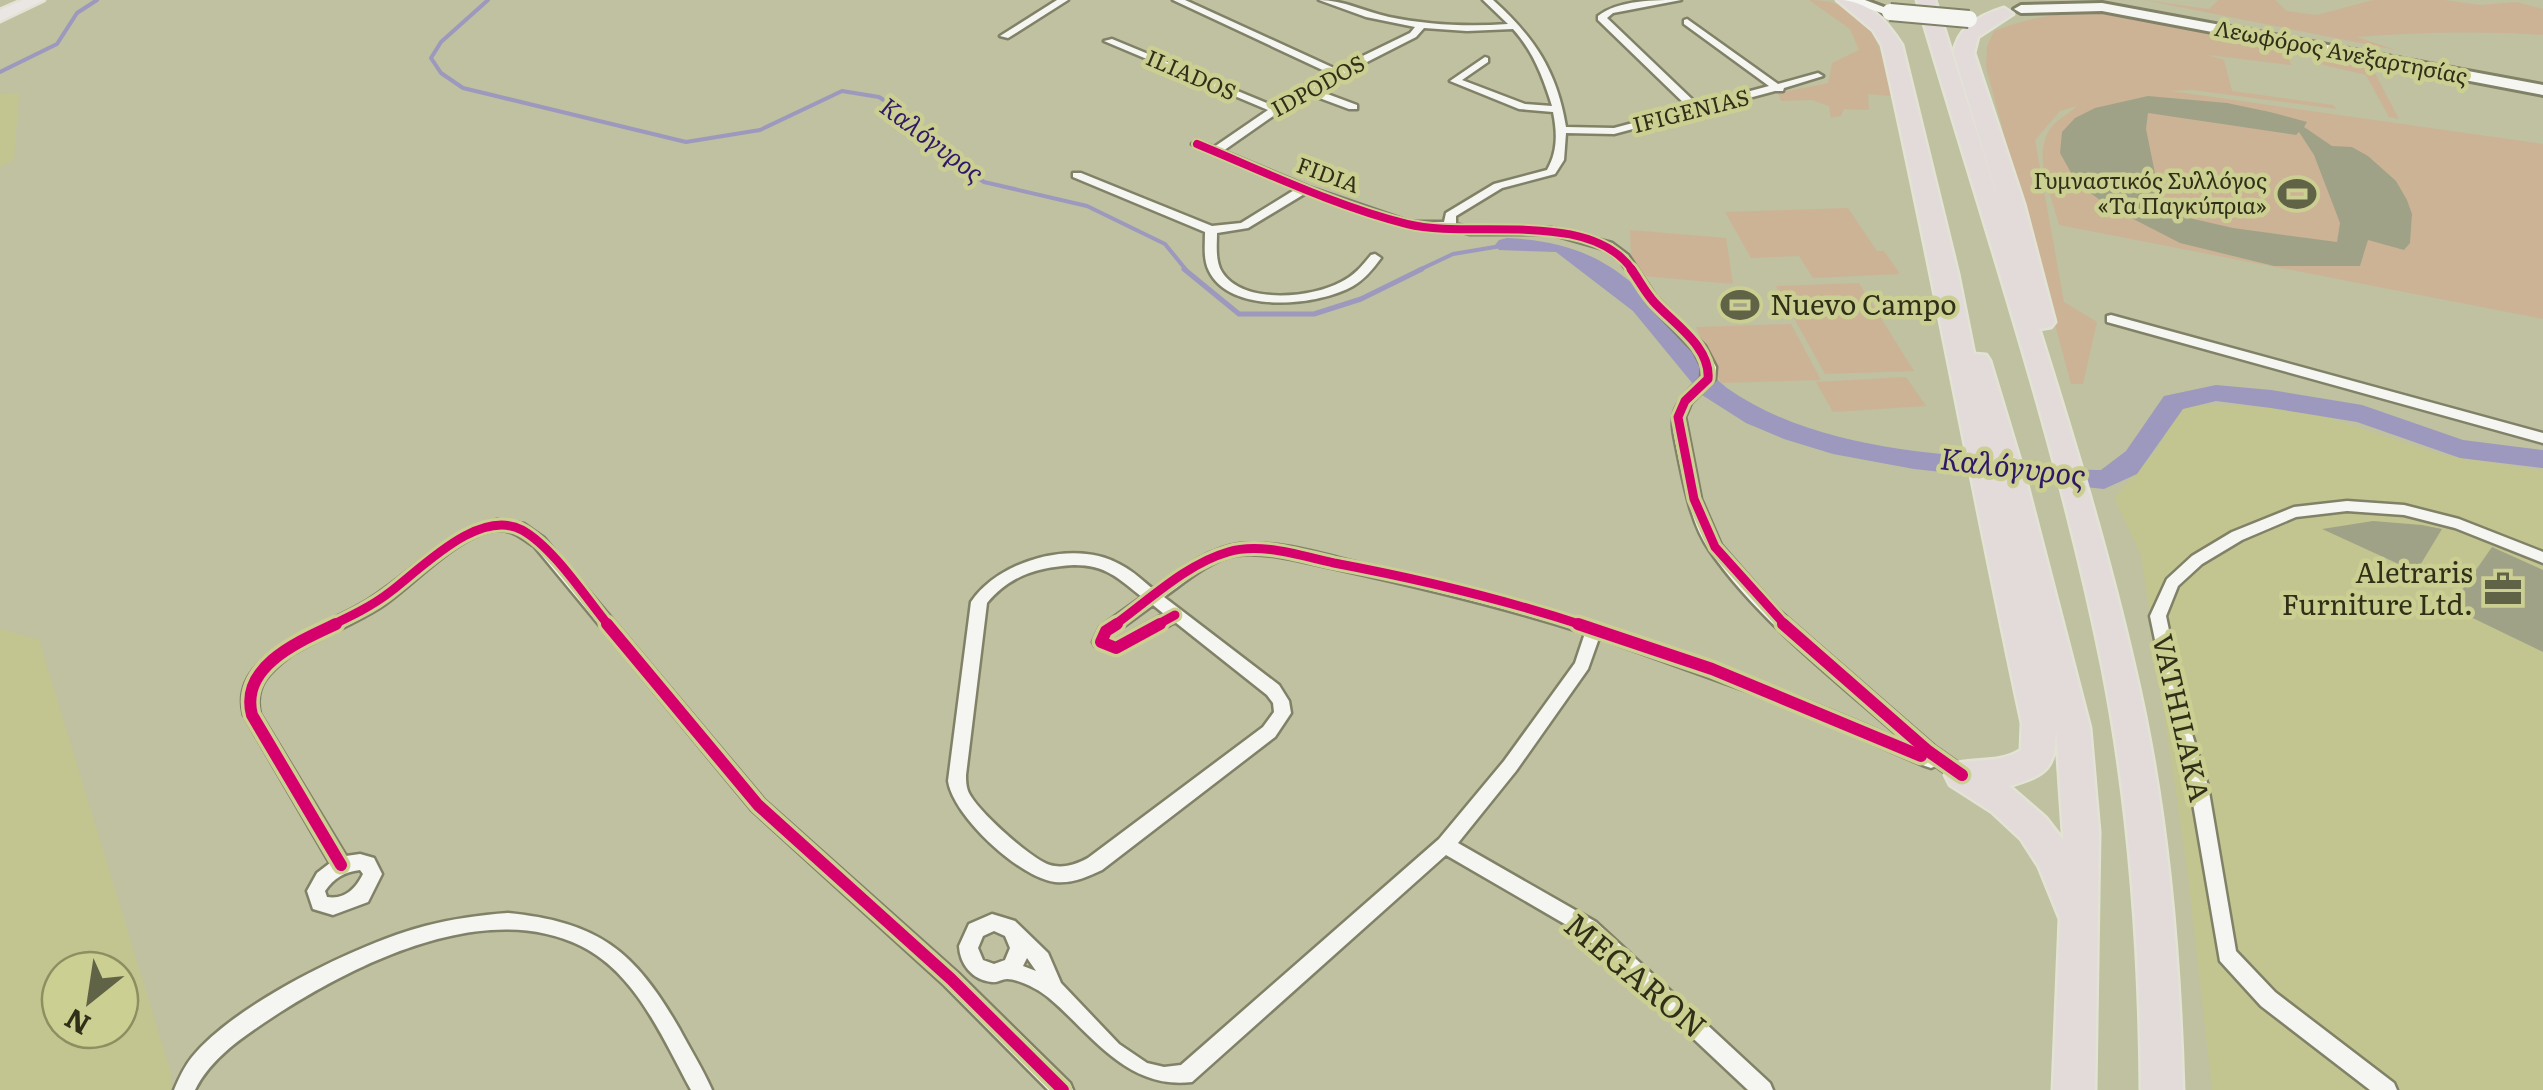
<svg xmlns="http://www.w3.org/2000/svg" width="2543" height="1090" font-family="Literata,serif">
<rect width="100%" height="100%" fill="#bfc1a0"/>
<!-- built -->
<g fill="#c3c590" fill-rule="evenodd">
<path d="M19,93L14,160L0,167V94Z"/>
<path d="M2226,405L2305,410L2442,455L2543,471V1090H2212L2188,875L2141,555L2114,498L2155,452L2182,406Z"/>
<path d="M0,629L39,640L171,1073L172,1090H0ZM60,970H120V1030H60Z"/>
</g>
<!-- green -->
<g fill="#ccb396">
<path d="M1809,0C1871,0 1882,46 1891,96L1868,94L1869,110L1844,109L1841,116L1831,118L1829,106L1812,100L1781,101L1778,93L1828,83L1832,63L1859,50L1850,29Z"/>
<path d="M2144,0L2209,9L2218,0H2275L2287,11L2317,15L2373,0H2444L2480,5L2517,2L2543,9V35C2480,31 2419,32 2357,37L2396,50Z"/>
<path d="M2090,12L2130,15L2285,45L2291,65L2208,55L2224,60L2232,91L2333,105L2337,109L2192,90L2171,91L2543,144V319L2059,225C2051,194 2030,153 2053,125C2060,118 2071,112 2077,106L2060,111L2035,140L2064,302L2097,322L2083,384H2071L1986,67L1987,46L1994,31C2027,19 2054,13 2090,12Z"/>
<path d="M2315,52L2369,62L2399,119L2389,117L2366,75L2320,64Z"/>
<path d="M1848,208L1877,251H1884L1900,274L1813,278L1799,256L1751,258L1725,212Z"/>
<path d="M1630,230L1726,238L1733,284L1632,275Z"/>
<path d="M1859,283L1914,371L1825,374L1776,286Z"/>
<path d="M1791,324L1821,380L1721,383L1696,327Z"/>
<path d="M1906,377L1926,406L1833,412L1816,382Z"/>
</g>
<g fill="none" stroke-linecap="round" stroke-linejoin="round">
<!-- stream-far1 -->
<g stroke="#9d98bd" stroke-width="4">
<path d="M488,0L441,42L431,58L441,73L463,88L686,142L760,130L842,91L879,97L895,107L933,147L984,182L1087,206L1165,244L1187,271"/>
<path d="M0,72L57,44L77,13L97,0"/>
<path d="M1417,271L1453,254L1507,245"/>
</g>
<!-- stream -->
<path stroke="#9d98bd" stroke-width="5" d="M1184,269L1239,314H1314L1361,299L1422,269"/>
<!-- river -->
<path fill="#9d98bd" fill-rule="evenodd" d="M1507,238C1585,242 1627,268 1677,331C1693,351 1707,373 1727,388C1813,448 1926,453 2026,462C2051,464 2076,471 2101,470L2126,451L2164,396L2216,385L2271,390L2362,405L2463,440L2543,450V468L2460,458L2357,422L2271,408L2216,401L2183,409L2137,474L2104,489L1914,469L1833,454L1784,439L1746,423L1702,395L1633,311L1556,252L1499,250L1495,245L1499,240Z"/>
</g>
<!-- building -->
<g fill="#a0a287" fill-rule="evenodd">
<path d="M2148,96L2227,103L2270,112L2307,122L2304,127L2332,146L2352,147L2368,156L2396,181L2407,200L2412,214L2410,243L2404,250L2368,240L2360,266H2274L2180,243L2108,206L2081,186L2070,171L2060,153L2062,132L2075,118L2095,108ZM2148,113L2296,135L2299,132L2314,155L2340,223L2337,242L2233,228L2172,214L2159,193L2146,129Z"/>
<path d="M1724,291H1744L1756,318H1736Z"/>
<path d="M2373,521L2422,525L2442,529L2416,572L2322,529Z"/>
<path d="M2492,547L2543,570V652L2450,607Z"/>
</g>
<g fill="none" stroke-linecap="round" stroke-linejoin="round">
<!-- street casing -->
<g stroke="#808167" stroke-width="5">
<g id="street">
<path d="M1057,0H1068L1008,38L1000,36Z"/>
<path d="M1173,0H1185L1336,69L1410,33L1415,27L1366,17L1319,0C1343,0 1366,12 1389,17C1428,25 1468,27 1508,24L1483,0H1493C1534,37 1557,71 1566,127L1614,128L1689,108L1598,20V16C1618,0 1655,0 1681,0L1613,13L1607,18L1698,105L1769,86L1684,24V20L1687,19L1778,84L1818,73L1823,76L1784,88L1783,91H1775L1614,134L1566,133L1564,160L1555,174L1502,188L1456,216V224L1470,228H1551L1612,243L1628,255L1656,297L1705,346L1716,367L1715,379L1691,403L1685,417L1701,499L1721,545L1778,610L1934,746L1968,770L1971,775L1968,780C1956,784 1946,773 1936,766L1931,768L1925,766L1780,703L1599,638L1588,669L1516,771L1458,843L1596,922L1770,1083L1773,1090H1748L1582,934L1446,855L1192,1082C1126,1090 1090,1032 1049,998C1040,990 1019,979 1007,979C1002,979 997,983 992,982C972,980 960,964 959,946L969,924L992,914L1015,921L1048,953L1061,983L1119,1044L1147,1063L1164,1067L1181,1065L1439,839L1504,761L1575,663L1585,633C1503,607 1420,587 1337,569C1305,563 1270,551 1237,555C1211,559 1185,582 1164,597L1279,685L1289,701L1291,713L1275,737L1102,870C1087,877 1072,884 1055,882C1020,878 953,816 948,781L971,602C999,560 1076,538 1121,565C1133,571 1143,581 1153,589C1179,571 1208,548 1240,544C1281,540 1327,556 1367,565C1553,603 1733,667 1907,743C1842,685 1759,622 1710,551C1693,527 1686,494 1680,465C1671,418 1664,413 1701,378L1702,367L1694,351L1647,302L1620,260L1604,249L1551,234H1470L1450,229L1410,228L1306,193L1248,228L1217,233C1217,245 1215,261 1222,272C1243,305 1312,298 1341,282C1354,276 1362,266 1371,255L1375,254L1381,258C1373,269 1365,279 1353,286C1318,306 1230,315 1209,271C1203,259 1205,245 1205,232L1073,177V173H1081L1212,226L1241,223L1296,189L1192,144L1197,141L1214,147L1268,110L1104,41L1112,39L1274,106L1301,87L1329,73ZM1424,28L1467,31L1513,29C1533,51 1543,77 1552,106L1525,104L1462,80L1488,62V58L1485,57L1450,81L1519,109L1553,112C1557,132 1558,151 1547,170L1494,184L1446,213L1444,222H1411L1309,187L1223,151L1306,93L1349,109H1357V105L1314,89L1416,37ZM1074,565C1106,565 1118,578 1142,597L1100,627L1093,642L1095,646L1116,654L1175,622L1267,695L1273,703L1274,712L1263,727L1088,858C1077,864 1063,869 1050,865C1032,860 975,809 968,791C966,786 966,780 966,775L987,603C1010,575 1039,567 1074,565ZM1153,605L1164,614L1115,641L1110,639L1112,635ZM994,931L1005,936L1010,948L1005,960L994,964L983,960L978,948L983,936ZM1027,958L1036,971L1023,966Z"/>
<path d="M2111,315L2543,433V443L2107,322V316Z"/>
<path d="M2347,501L2404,505L2459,519L2543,552V563L2455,528L2404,515L2347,511L2296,517L2242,540L2202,564L2178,586L2166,616L2188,721L2208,786L2236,951L2275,992L2394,1083L2397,1090H2370L2261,1006L2220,961L2190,786L2172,721L2150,616L2167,579L2192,556L2232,532L2294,507Z"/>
<path d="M497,520L524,524L544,538L764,800L958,973L1070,1083L1073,1090H1048L944,985L752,810L534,546C522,538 513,530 499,530C461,531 413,586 381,607C353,625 320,637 291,655C270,671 253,686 260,714L346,856L360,854L374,858L382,874L368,902L333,915L313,909L307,891L317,873L330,863L244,715C239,696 244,680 257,666C287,633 332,623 368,600C418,569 437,536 497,520ZM360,870L363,874C356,888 345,900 327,897L325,891C334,878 344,872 360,870Z"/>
<path d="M508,913C598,922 634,950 679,1028C690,1049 703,1069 712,1090H691C663,1039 636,973 581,946C486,899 359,962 279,1013C247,1034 212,1056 195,1090H174C179,1078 184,1067 192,1057C235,1004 359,943 425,926C452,919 479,915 508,913Z"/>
</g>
</g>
<!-- secondary casing -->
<g stroke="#808167" stroke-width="6">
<g id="secondary">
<path d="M1844,0H1865L1897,12L1890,16Z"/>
<path d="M2102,3L2543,85V95L2102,11L2021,13L2014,9L2021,5Z"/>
</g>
</g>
<!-- primary casing -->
<g stroke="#e2e3d4" stroke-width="5">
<path id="primary" d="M23,0H44L0,21V10Z"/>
</g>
<!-- highway casing -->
<g stroke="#e2e3d4" stroke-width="5">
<g id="highway">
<path d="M1837,0C1868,0 1885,19 1902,45L1958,274L1974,354L1986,355L1990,361L2025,477L2090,728L2099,832L2095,1090H2053L2060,919L2039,867L2021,839L1992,812L1950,785L1945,775L1950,765C1974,757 1998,765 2021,750L2022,723C1973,497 1933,270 1882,45L1873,30ZM2056,727L2063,832V840L2046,818L2009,786C2049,774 2055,768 2056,727Z"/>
<path d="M1917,0H1935L2008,231L1954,53C1957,27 1981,15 2004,8L2013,14L1978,37L1974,53L2024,204L2055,322L2051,327L2039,329C2074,440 2108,552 2134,666C2167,805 2179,948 2183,1090H2141C2140,949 2130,808 2103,669C2058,443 1982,221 1917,0Z"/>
</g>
</g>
<!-- street -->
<use href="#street" fill="#f5f6f1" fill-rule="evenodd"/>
<!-- secondary -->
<use href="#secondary" fill="#f5f6f1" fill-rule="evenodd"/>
<!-- primary -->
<use href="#primary" fill="#eae6e3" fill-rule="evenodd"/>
<!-- highway -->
<use href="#highway" fill="#e3dada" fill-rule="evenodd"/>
<!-- secondary-bridge casing -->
<g stroke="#808167" stroke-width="20" stroke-linecap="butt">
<path id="secondary-bridge" d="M1890,12L1969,19"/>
</g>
<!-- secondary-bridge -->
<use href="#secondary-bridge" stroke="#f5f6f1" stroke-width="16"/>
<!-- cycleway-far2 casing -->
<g stroke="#cccf92" stroke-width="12">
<path id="cycleway-far2" d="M1197,144C1265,172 1335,206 1407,224C1471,240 1591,208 1633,271"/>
</g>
<!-- cycleway-far1 casing -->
<g stroke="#cccf92" stroke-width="15">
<g id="cycleway-far1">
<path d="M1631,269C1639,280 1645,292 1654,302C1674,324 1711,347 1708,379L1685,401L1678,417L1694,499L1715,547L1786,626"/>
<path d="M330,626C351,616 372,606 390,592C421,569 479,507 522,530C553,547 586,598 609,626"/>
<path d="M1113,626C1148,601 1186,564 1228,552C1261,542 1301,556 1334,563C1419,579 1503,599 1585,626"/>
<path d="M1155,626L1175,615"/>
</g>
</g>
<!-- cycleway casing -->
<g stroke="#cccf92" stroke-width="19">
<g id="cycleway">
<path d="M336,624C300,641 239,666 252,715L341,865"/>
<path d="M607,624L758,805L951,979L1063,1090"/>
<path d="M1117,624L1106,631L1101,642L1116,648L1160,624"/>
<path d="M1578,624L1712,669L1921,756"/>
<path d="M1783,624L1928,751L1962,775"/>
</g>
</g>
<!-- cycleway-far2 -->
<use href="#cycleway-far2" stroke="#d6006c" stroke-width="8"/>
<!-- cycleway-far1 -->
<use href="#cycleway-far1" stroke="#d6006c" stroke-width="9"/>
<!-- cycleway -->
<use href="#cycleway" stroke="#d6006c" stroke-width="12"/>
</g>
<!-- icons -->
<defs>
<g id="stadium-bare" transform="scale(3)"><path d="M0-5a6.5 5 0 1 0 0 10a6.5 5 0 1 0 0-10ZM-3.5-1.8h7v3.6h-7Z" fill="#616347" stroke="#cccf92" stroke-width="2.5" paint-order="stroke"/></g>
<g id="office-bare" transform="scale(3)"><path d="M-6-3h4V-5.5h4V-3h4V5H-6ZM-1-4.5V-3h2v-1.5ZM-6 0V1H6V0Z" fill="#616347" stroke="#cccf92" stroke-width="2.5" paint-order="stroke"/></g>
</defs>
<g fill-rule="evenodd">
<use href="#stadium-bare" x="2297" y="194"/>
<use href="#stadium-bare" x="1740" y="305"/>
<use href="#office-bare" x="2503" y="589"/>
</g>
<g text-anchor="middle" stroke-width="9" stroke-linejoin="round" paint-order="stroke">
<!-- far-street labels -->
<g font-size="22" fill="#2f3017" stroke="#cccf92">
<text transform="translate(2341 52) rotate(11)" y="8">Λεωφόρος Ανεξαρτησίας</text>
<text transform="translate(1191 75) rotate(23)" y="8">ILIADOS</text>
<text transform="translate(1318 86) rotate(-29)" y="8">IDPODOS</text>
<text transform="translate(1691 111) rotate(-14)" y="8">IFIGENIAS</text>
<text transform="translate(1328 175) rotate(20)" y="8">FIDIA</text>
</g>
<!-- far-poi labels -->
<g font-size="22" fill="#2f3017" stroke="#cccf92" text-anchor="end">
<text x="2267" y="189">Γυμναστικός Συλλόγος<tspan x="2267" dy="25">«Τα Παγκύπρια»</tspan></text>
</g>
<!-- far-water labels -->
<g font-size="25" font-style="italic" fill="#301868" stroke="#cccf92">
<text transform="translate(932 140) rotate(37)" y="9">Καλόγυρος</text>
</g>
<!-- poi labels -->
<g font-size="28" fill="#2f3017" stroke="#cccf92" text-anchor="start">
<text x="1770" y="315">Nuevo Campo</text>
<text x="2473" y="583" text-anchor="end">Aletraris<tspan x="2473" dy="32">Furniture Ltd.</tspan></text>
</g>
<!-- street labels -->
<g font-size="28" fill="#2f3017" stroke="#cccf92">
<text transform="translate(2181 718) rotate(77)" y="10">VATHILAKA</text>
</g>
<!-- water labels -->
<g font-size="30" font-style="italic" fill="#301868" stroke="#cccf92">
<text transform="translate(2013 468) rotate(7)" y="10">Καλόγυρος</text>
</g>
<!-- near-street labels -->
<g font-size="32" fill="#2f3017" stroke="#cccf92">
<text transform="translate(1635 976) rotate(40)" y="11">MEGARON</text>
</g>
</g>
<!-- north arrow -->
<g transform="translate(90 1000) rotate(210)"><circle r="48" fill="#cccf92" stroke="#8d8f61" stroke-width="2.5"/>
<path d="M0-8L18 38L0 25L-18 38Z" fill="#616347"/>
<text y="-15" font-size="28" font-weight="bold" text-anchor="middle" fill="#2f3017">N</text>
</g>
</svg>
